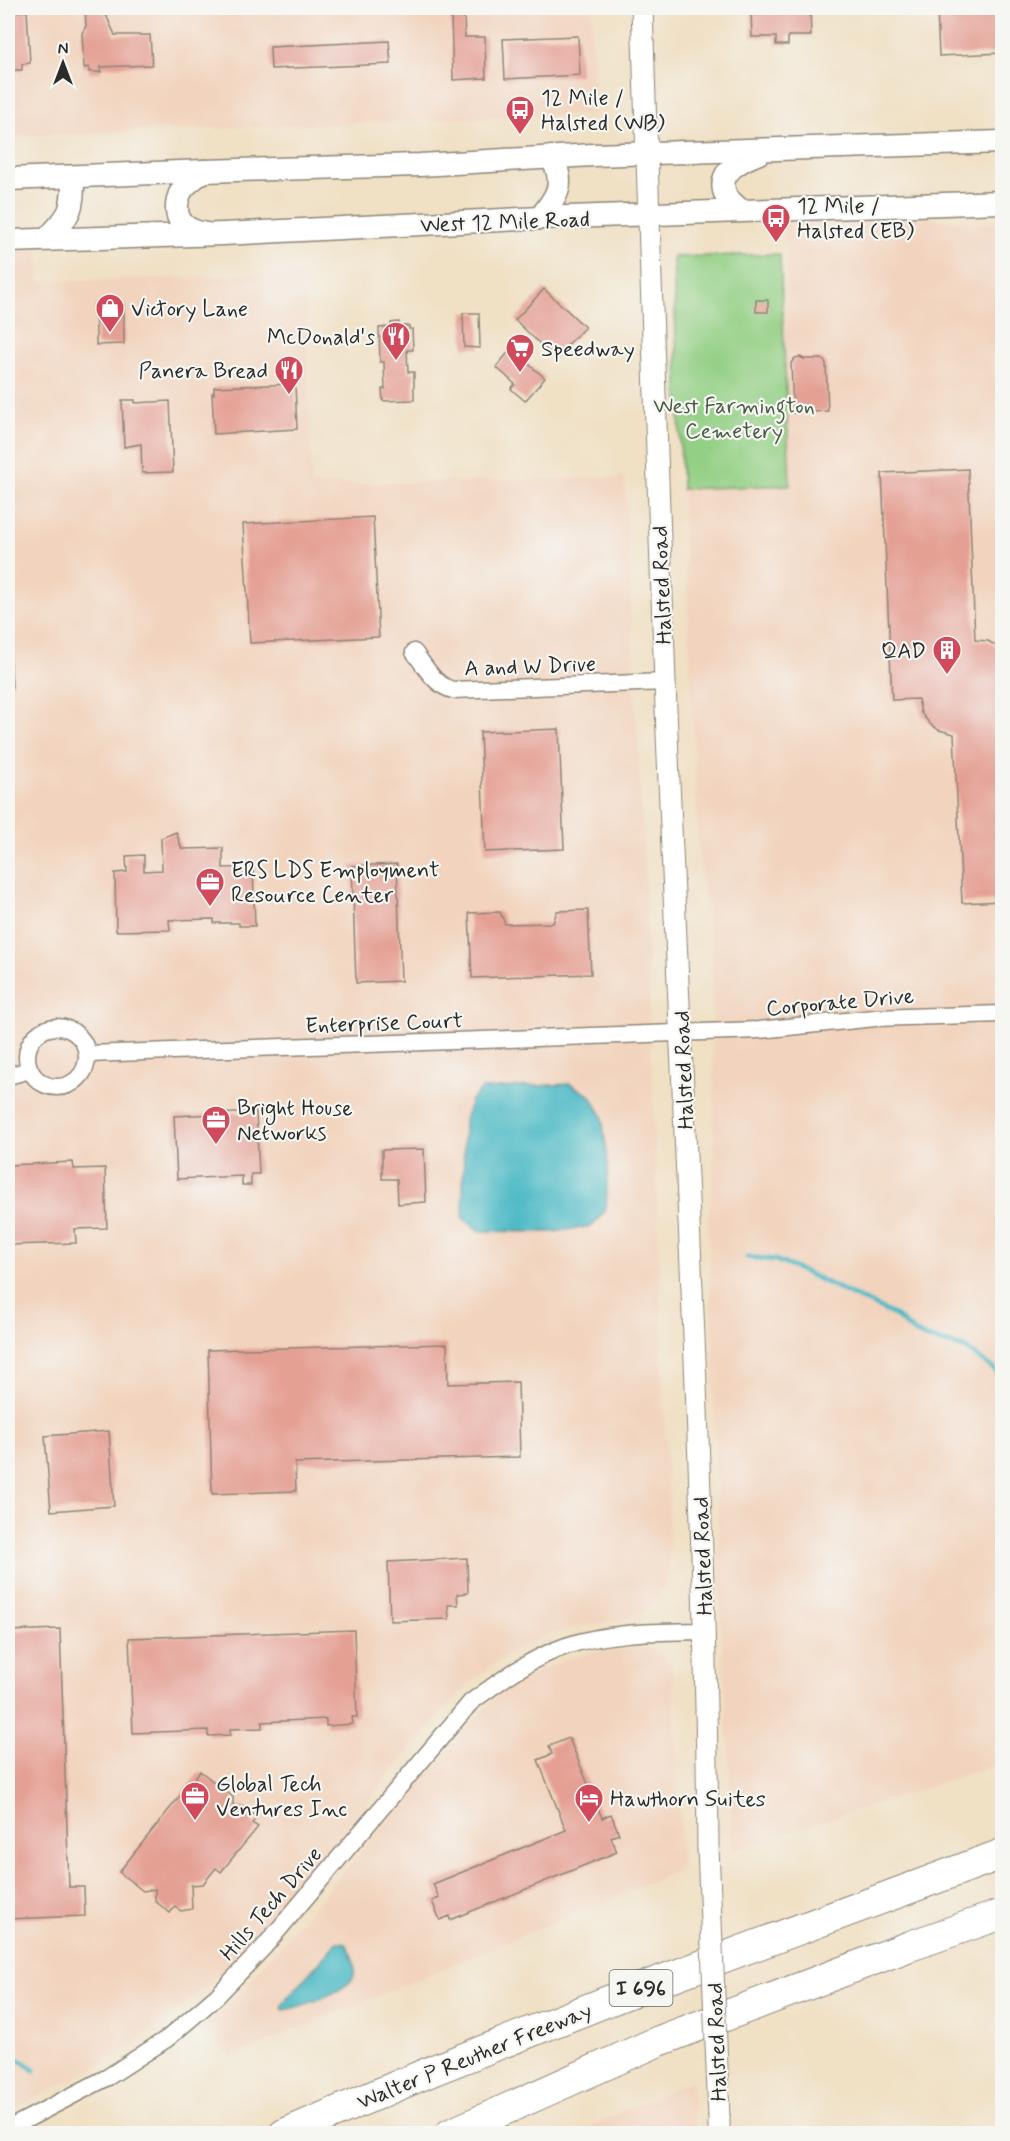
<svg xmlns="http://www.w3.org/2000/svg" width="1010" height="2141" font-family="Mynerve,sans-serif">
<rect width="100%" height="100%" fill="#f6f6f2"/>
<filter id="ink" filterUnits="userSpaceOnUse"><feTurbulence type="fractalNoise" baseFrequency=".0167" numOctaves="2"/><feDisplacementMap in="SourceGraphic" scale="12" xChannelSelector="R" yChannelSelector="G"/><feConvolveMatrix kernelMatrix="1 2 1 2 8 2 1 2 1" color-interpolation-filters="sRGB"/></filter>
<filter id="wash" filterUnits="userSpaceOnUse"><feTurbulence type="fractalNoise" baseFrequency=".008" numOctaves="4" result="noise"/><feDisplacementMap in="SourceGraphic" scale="24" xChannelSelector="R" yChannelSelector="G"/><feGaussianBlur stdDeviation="1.35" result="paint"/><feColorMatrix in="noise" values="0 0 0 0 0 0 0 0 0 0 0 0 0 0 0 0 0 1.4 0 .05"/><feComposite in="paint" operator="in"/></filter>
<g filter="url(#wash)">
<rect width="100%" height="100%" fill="#f0e0c4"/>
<!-- built -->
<g fill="#f2d4be">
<path d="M8,8H591L595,114L8,136Z"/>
<path d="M892,215L977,223L1002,222V1763L733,1850L721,1618L710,1291L708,1217L713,1180L714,1139L712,955L698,850L682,489L790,484L785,351L787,254L782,216Z"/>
<path d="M38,248L40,282L305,273L312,485L625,477L633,657L644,851L670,1546L669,1567L665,1584L651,1604L639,1613L617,1620L561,1631L544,1637L515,1650L499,1661L466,1687L443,1711L248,1944L215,1978L179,2010L118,2054L93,2069L8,2111V250Z"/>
<path d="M636,1648H648L657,1651L665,1658L671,1665L673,1673L682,1869L231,2057L200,2030L237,1996L467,1727L492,1701L508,1688L527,1677L564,1660L592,1652Z"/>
<path d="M692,2080L695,2133H576Z"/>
</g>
<!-- green -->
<path fill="#93cf84" stroke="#5f7d58" stroke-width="1.5" d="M780,254L790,485L682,489L673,257Z"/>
<!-- water -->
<g fill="#4bb9c5" stroke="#3b7278" stroke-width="1.5">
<path d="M570,1084L591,1096L602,1116L608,1165L606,1210L592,1226L553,1232L479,1231L463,1218L464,1122L471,1100L482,1089Z"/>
<path d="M337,1942L346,1943C350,1953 357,1964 354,1975C350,1991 300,2007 284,2010L282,2008L283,2003Z"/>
</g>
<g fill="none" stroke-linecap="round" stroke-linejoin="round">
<!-- stream -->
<g stroke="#4bb9c5" stroke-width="5">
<path d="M747,1257L775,1260L802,1271L894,1315L914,1332L927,1338L965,1348L1002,1375"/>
<path d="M8,2056L24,2062L34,2070"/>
</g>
</g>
<g id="blocks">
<!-- building -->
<g fill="#e5a094">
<path d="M85,8H103L115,35H150L152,65L100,67L101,72H89V67L84,68L82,33L86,26Z"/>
<path d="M755,8L810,9L811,36H788V45H776V37H752L751,12H756Z"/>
<path d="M937,8H1002V53L939,56Z"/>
<path d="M27,11L30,63L22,64V70H10L9,64H8V12Z"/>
<path d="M451,17H464L465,37H485L486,78L453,80Z"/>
<path d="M578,36L580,75L505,79L503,39Z"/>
<path d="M389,41L391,64L271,69L270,47Z"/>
<path d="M544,289L585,327L555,358L515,320Z"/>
<rect x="756" y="300" width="12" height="12"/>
<path d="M96,305H124V344L96,345Z"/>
<path d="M463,313H479L480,348L464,347Z"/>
<path d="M399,322V326H409V329H412L413,350H407L408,372H414V400L383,401L382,389H385L384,362H380L379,328L391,327V323Z"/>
<path d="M511,349L545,378L525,401L511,389L515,384L496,367Z"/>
<path d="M800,357L804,359H822L826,363L828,411L793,413L791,363L795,358Z"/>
<path d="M295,384L297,429L214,434L212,393L214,394V387Z"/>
<path d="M122,400H135V403L170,401L173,472L142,473L141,444L124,447Z"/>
<path d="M968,469L975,640L988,641L1000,648L1002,652V901L962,903L954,734L939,730L930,724L921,713L918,699L892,700L882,473Z"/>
<path d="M373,517L379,637L250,643L243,524Z"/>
<path d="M8,629H9L12,688H8Z"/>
<path d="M559,729L564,849L485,852L480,732Z"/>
<path d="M176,832L182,849L223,848V868L253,867L255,926H239V923H214V919L169,920L170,930L116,931L115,873L127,872L126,856L144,855V871L162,870L161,838Z"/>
<path d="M397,864L401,981L356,983L352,866Z"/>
<path d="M588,910L591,974L472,978L469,913L500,912L505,924L553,923L557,911Z"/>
<path d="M256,1112L259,1174H251V1185H242V1176L177,1179L174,1116Z"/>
<path d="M424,1149L426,1202L398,1204L397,1179H382V1150Z"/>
<path d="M73,1162L74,1169L105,1168L107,1228L75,1229L76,1243L8,1245V1165Z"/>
<path d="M447,1344L448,1384L518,1382L520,1457L295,1463L296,1491L212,1494L208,1350Z"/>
<path d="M109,1431L114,1506L51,1511L45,1436Z"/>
<path d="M467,1558L468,1593L457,1594L458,1605H448L449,1619L390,1621L388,1562Z"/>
<path d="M60,1629L69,1887H84L85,1916L8,1919V1631Z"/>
<path d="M354,1630L357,1717H352L353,1724L326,1726V1719L262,1722V1728L230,1729V1735L208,1736V1730L133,1733L129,1638Z"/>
<path d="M569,1738L602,1818L611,1814L619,1834L611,1837L617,1852L450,1920L449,1916L440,1920L432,1901L439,1898L433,1884L566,1830L538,1760L552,1754L549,1746Z"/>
<path d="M200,1771L233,1797V1807H244L257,1817L252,1823L258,1827L221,1872L216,1868L203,1884L191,1885L192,1909L181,1911L175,1907L170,1913L155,1901V1889L143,1891L119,1872Z"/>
</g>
</g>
</g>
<g filter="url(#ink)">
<use href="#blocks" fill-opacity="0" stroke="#8e8678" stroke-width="1.5"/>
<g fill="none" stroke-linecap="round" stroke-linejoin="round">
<!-- minor casing -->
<g stroke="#8e8678" stroke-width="19">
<g id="minor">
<path d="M414,652C425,666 435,686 453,690L665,682"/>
<circle cx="57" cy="1057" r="30"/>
<path d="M88,1054L759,1030L875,1018L1002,1014"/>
<path d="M8,1076L30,1070"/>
<path d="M8,2129L108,2077L168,2038L217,1996L263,1948L471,1702C501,1680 531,1658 566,1646C610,1631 659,1632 705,1631"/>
</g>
</g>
<!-- tertiary casing -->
<g stroke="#8e8678" stroke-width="23">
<g id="tertiary">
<path d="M642,8C650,233 656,458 665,683C680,1071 705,1459 708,1848"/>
<path d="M719,2117V2134"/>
</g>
</g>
<!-- secondary casing -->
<g stroke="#8e8678" stroke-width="25">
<g id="secondary">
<path d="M204,171C198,175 191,180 185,186C176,196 173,215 184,225C190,231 198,232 206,234"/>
<path d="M8,179L204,171L420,165L593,155L1002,142"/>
<path d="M740,210C736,206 729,201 726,196C715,172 741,160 759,153"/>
<path d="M540,218C557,196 567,184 551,157"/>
<path d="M47,239C71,214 73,211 73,177"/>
<path d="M8,241L223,234L540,218L1002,202"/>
</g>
</g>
<!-- motorway casing -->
<g stroke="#8e8678" stroke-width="32">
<g id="motorway">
<path d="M284,2134L434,2070L641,1988L1002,1854"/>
<path d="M450,2134L659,2041L910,1946L1002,1914"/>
</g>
</g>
<!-- minor -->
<use href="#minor" stroke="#fff" stroke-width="16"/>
<!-- tertiary -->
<use href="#tertiary" stroke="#fff" stroke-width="21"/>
<!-- secondary -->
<use href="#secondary" stroke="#fff" stroke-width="22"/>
<!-- motorway -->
<use href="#motorway" stroke="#fff" stroke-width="30"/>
<!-- tertiary-bridge casing -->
<g stroke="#8e8678" stroke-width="23" stroke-linecap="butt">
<path id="tertiary-bridge" d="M708,1848L719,2117"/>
</g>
<!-- tertiary-bridge -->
<use href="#tertiary-bridge" stroke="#fff" stroke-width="21"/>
</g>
</g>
<!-- icons -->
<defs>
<g id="bus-pin" transform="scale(1.5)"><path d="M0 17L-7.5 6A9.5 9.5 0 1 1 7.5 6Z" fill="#d1495b" stroke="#f6f6f2"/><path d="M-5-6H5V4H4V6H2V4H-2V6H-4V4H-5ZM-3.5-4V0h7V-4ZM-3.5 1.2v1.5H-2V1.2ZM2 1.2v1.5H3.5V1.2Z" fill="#fff"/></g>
<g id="shop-pin" transform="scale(1.5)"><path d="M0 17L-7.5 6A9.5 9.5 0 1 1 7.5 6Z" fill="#d1495b" stroke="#f6f6f2"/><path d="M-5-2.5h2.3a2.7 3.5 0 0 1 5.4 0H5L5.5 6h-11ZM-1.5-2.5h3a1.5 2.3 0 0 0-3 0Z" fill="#fff"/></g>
<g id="restaurant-pin" transform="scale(1.5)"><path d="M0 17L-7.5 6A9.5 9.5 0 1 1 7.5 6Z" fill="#d1495b" stroke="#f6f6f2"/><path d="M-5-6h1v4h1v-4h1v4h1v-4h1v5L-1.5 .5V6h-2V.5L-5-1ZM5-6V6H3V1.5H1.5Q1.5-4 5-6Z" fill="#fff"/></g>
<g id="supermarket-pin" transform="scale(1.5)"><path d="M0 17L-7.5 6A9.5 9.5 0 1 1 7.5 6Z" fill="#d1495b" stroke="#f6f6f2"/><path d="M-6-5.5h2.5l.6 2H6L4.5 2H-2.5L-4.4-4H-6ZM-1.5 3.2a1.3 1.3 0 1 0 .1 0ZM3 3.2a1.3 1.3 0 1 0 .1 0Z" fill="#fff"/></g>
<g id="building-pin" transform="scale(1.5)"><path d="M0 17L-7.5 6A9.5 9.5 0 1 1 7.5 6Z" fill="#d1495b" stroke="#f6f6f2"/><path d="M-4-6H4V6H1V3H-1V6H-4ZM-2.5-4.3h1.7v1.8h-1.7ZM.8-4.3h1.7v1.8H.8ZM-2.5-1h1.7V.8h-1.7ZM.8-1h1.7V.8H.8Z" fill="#fff"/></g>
<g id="office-pin" transform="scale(1.5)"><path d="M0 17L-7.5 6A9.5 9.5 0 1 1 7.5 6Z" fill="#d1495b" stroke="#f6f6f2"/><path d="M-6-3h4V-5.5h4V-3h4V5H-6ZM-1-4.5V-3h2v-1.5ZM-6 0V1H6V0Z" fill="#fff"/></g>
<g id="hotel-pin" transform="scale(1.5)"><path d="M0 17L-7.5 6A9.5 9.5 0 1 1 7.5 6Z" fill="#d1495b" stroke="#f6f6f2"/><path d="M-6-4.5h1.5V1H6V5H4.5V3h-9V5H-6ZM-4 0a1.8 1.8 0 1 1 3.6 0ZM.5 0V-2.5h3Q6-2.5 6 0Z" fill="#fff"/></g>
</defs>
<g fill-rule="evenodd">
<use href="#bus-pin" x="520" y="110"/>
<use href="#bus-pin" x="776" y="218"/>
<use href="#shop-pin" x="110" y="308"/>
<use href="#restaurant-pin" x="396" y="336"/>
<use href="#supermarket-pin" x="520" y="348"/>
<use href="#restaurant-pin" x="289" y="370"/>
<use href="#building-pin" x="947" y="650"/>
<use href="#office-pin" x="210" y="882"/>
<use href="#office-pin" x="216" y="1120"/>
<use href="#office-pin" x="195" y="1796"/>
<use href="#hotel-pin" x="589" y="1798"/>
</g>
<g text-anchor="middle" stroke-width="4.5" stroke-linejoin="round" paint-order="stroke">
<!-- shield labels -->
<rect fill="#f6f6f2" stroke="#686867" stroke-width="1.5" x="609.5" y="1970" width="63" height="36" rx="4.5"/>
<g font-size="21" font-weight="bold" fill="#2b2b2b">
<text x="641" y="1995">I 696</text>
</g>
<!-- poi labels -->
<g font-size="22" fill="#2b2b2b" stroke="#f6f6f2" text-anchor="start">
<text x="541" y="105">12 Mile /<tspan x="541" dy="25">Halsted (WB)</tspan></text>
<text x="797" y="213">12 Mile /<tspan x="797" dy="25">Halsted (EB)</tspan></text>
<text x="131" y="316">Victory Lane</text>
<text x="375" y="344" text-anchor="end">McDonald's</text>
<text x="541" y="356">Speedway</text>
<text x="268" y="378" text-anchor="end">Panera Bread</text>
<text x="926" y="658" text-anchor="end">QAD</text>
<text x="231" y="877">ERS LDS Employment<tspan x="231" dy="25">Resource Center</tspan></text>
<text x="237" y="1115">Bright House<tspan x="237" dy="25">Networks</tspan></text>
<text x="216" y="1791">Global Tech<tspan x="216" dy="25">Ventures Inc</tspan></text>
<text x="610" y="1806">Hawthorn Suites</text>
</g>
<!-- street labels -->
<g font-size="22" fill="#2b2b2b" stroke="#f6f6f2">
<text transform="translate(505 221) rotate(-2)" y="8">West 12 Mile Road</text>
<text transform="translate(661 585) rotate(-92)" y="8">Halsted Road</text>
<text transform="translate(530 665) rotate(-2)" y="8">A and W Drive</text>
<text transform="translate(840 1001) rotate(-5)" y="8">Corporate Drive</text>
<text transform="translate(384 1022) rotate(-2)" y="8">Enterprise Court</text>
<text transform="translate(683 1070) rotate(-92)" y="8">Halsted Road</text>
<text transform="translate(702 1556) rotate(-92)" y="8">Halsted Road</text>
<text transform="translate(270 1903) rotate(-49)" y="8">Hills Tech Drive</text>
<text transform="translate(716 2042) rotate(-92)" y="8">Halsted Road</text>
<text transform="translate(474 2055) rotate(-22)" y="8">Walter P Reuther Freeway</text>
</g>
<!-- park labels -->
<g font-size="22" fill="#4a5c46" stroke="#f6f6f2">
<text x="734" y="413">West Farmington<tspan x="734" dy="25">Cemetery</tspan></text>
</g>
</g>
<!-- margin -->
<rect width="1010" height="2141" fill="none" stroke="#f6f6f2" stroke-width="30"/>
<!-- north arrow -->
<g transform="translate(63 63)" stroke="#f6f6f2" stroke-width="4.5" paint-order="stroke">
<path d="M0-4.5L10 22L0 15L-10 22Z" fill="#2b2b2b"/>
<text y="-9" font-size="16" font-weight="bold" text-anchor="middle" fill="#2b2b2b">N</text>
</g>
</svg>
